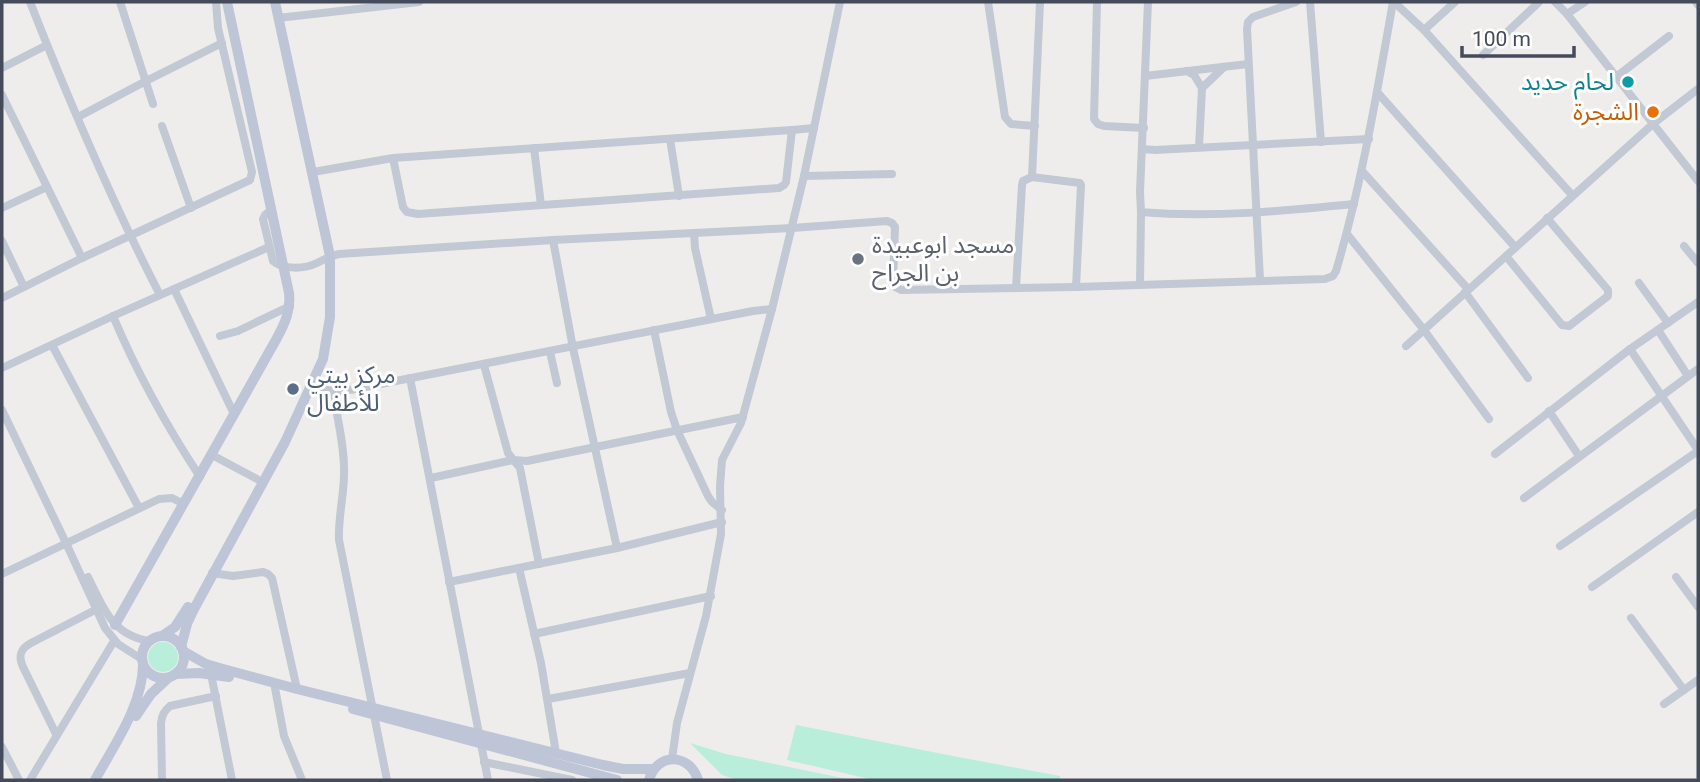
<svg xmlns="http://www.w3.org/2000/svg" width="1700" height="782" font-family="Roboto,'Noto Sans Arabic',sans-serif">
<rect width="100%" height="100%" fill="#efedec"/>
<!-- green -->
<g fill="#b9eeda">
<circle cx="163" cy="657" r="15"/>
<path d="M796,725L958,757L1060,776V780H874L787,760Z"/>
<path d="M690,743L726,754L852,780H738L722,775Z"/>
</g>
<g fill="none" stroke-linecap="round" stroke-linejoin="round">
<!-- street -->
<g stroke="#c2c8d4" stroke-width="8">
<path d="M30,2C69,101 111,200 160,295"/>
<path d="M120,2L153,104"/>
<path d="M988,2L1005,117L1011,124L1035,126"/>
<path d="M1040,2L1032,177L1080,183L1081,185L1076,287"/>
<path d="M1097,2L1094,119L1098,124L1104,126L1144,128"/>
<path d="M1148,2L1140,192L1141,212C1212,218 1283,211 1354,204"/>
<path d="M1310,2L1321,142"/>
<path d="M1394,2L1424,30L1572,195"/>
<path d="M1555,2L1567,14L1698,181"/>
<path d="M1696,2L1698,5"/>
<path d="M1567,14L1585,2"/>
<path d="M278,18L419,2"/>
<path d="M1424,30L1455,2"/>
<path d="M1483,55L1539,2"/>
<path d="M2,68L47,45"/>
<path d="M1187,71L1194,75L1202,88L1199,147"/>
<path d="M1145,76L1248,64"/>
<path d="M1616,77L1669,36"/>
<path d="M1202,88L1224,67"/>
<path d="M1377,92L1515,247"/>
<path d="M2,95L82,258"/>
<path d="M78,117L146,81L222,43"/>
<path d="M162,126L191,208"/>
<path d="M792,130L814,128"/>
<path d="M670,139L679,196"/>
<path d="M534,148L541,205"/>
<path d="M1142,149L1155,150L1369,139"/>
<path d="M1362,171L1468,289"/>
<path d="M313,172L393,158L792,130L786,182L784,185L779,188L418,214L407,212L403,207L393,158"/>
<path d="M804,176L892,174"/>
<path d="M2,208L47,187"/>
<path d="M272,209L265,215L263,219L273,261C283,270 305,269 317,263C325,259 330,256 339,254L553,240L792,228L887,221L892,223L895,227L893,282L895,287L901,290L1076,287L1325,279L1333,276L1336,271C1362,183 1377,92 1393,2"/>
<path d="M694,233L695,248L711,319"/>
<path d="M1347,234L1424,330L1489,419"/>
<path d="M553,240L573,348L617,548"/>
<path d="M2,241L24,287"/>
<path d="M1684,246L1698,263"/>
<path d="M1506,256L1562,325L1569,326L1608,296V290L1547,218"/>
<path d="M1260,280L1247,29L1248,22L1253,17L1296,2"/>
<path d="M1639,283L1668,323"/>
<path d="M1140,285L1141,212"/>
<path d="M1016,288L1022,185L1023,181L1032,177"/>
<path d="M174,289L234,414"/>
<path d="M1465,292L1528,378"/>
<path d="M2,298L82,258L250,180L252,172L218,28L216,2"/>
<path d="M113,316C137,373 166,425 200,477"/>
<path d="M654,330L671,412L677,430L708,496L712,502L722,510"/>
<path d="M1658,330L1688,376"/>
<path d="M220,336L238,331L290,306"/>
<path d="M52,345L139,508"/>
<path d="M1406,346L1654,123L1698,89"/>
<path d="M1630,349L1698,450"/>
<path d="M550,352L557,383"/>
<path d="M484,365L508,453L520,468L539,564"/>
<path d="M2,368L113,316L269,247"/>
<path d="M410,378L488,780"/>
<path d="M312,385L335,392L350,390L753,311L772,309"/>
<path d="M333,391C337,418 345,447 344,474C344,496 338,517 339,540L387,780"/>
<path d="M2,410L66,543L105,628L118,644L143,660"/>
<path d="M1549,411L1579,456"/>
<path d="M1495,454L1630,349L1698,302"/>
<path d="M212,455L257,479"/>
<path d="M431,478L513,460L527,461L743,417"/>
<path d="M1524,498L1698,369"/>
<path d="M1560,546L1698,451"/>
<path d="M519,568L541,663L556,753"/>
<path d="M212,573L233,576L263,572L268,574L272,578L297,689"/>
<path d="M2,574L159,499L172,498L184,504"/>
<path d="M88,577C103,607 112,636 150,641"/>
<path d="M1676,577L1698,607"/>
<path d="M449,582L617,548L722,522"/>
<path d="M1592,587L1698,512"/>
<path d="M1631,618L1684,690"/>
<path d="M534,634L711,596"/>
<path d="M211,674L232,780"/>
<path d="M275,688L284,736L302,780"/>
<path d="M548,699L690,673"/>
<path d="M1664,704L1698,680"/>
<path d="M56,734L23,667C18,656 20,649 31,643L97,609"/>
<path d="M2,747L19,780"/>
<path d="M672,759L677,723L706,616L721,534L720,486L722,460L741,423L772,309L804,176L840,2"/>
<path d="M484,762L572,780"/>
<path d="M30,780L114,641"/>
<path d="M162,780L161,723C162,715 164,711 170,706L216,696"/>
</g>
<!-- secondary -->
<g stroke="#bec5d6" stroke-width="10">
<path d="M115,625L277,338C285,323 291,310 289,293L227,2"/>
<path d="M162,636L175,627L188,607"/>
<circle cx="163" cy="657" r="21"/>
<path d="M181,647L187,624L194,609L285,442L323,359L330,317V256L275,2"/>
<path d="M183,651L206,664L223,669L297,689L603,765L623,769H654"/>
<path d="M176,674L199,673L229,677"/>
<path d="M353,709L617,780"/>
<path d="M136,716L151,694L168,678"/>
<path d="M95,780C114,745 143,705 143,664"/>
<path d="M649,780C657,752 690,753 698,780"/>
</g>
</g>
<!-- markers -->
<circle fill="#0f9aa8" stroke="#fff" stroke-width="2.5" cx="1628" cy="82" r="7"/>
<circle fill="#e8710a" stroke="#fff" stroke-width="2.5" cx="1653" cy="112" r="7"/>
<circle fill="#6b7280" stroke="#fff" stroke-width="2.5" cx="858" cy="259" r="7"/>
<circle fill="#5c6f8a" stroke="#fff" stroke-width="2.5" cx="293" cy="389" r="7"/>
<g text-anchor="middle" stroke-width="6" stroke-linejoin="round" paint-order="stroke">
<!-- culture labels -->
<g font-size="24" fill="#0d838f" stroke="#fff" text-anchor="end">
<text x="1614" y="90">لحام حديد</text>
</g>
<!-- food labels -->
<g font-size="24" fill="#c56008" stroke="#fff" text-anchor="end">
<text x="1639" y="120">الشجرة</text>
</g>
<!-- worship labels -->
<g font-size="24" fill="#5b616d" stroke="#fff" text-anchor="start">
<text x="872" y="253">مسجد ابوعبيدة<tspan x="872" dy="28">بن الجراح</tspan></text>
</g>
<!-- service labels -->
<g font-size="24" fill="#4e5e75" stroke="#fff" text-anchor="start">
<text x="307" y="383">مركز بيتي<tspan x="307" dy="28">للأطفال</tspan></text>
</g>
</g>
<!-- border -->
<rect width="1700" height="782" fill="none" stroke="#454b5a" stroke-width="7"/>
<!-- scale -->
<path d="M1462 46v10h112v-10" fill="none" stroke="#454b5a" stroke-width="3.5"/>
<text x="1472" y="46" font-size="21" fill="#454b5a" stroke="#ffffff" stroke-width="5" paint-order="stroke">100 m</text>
</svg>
